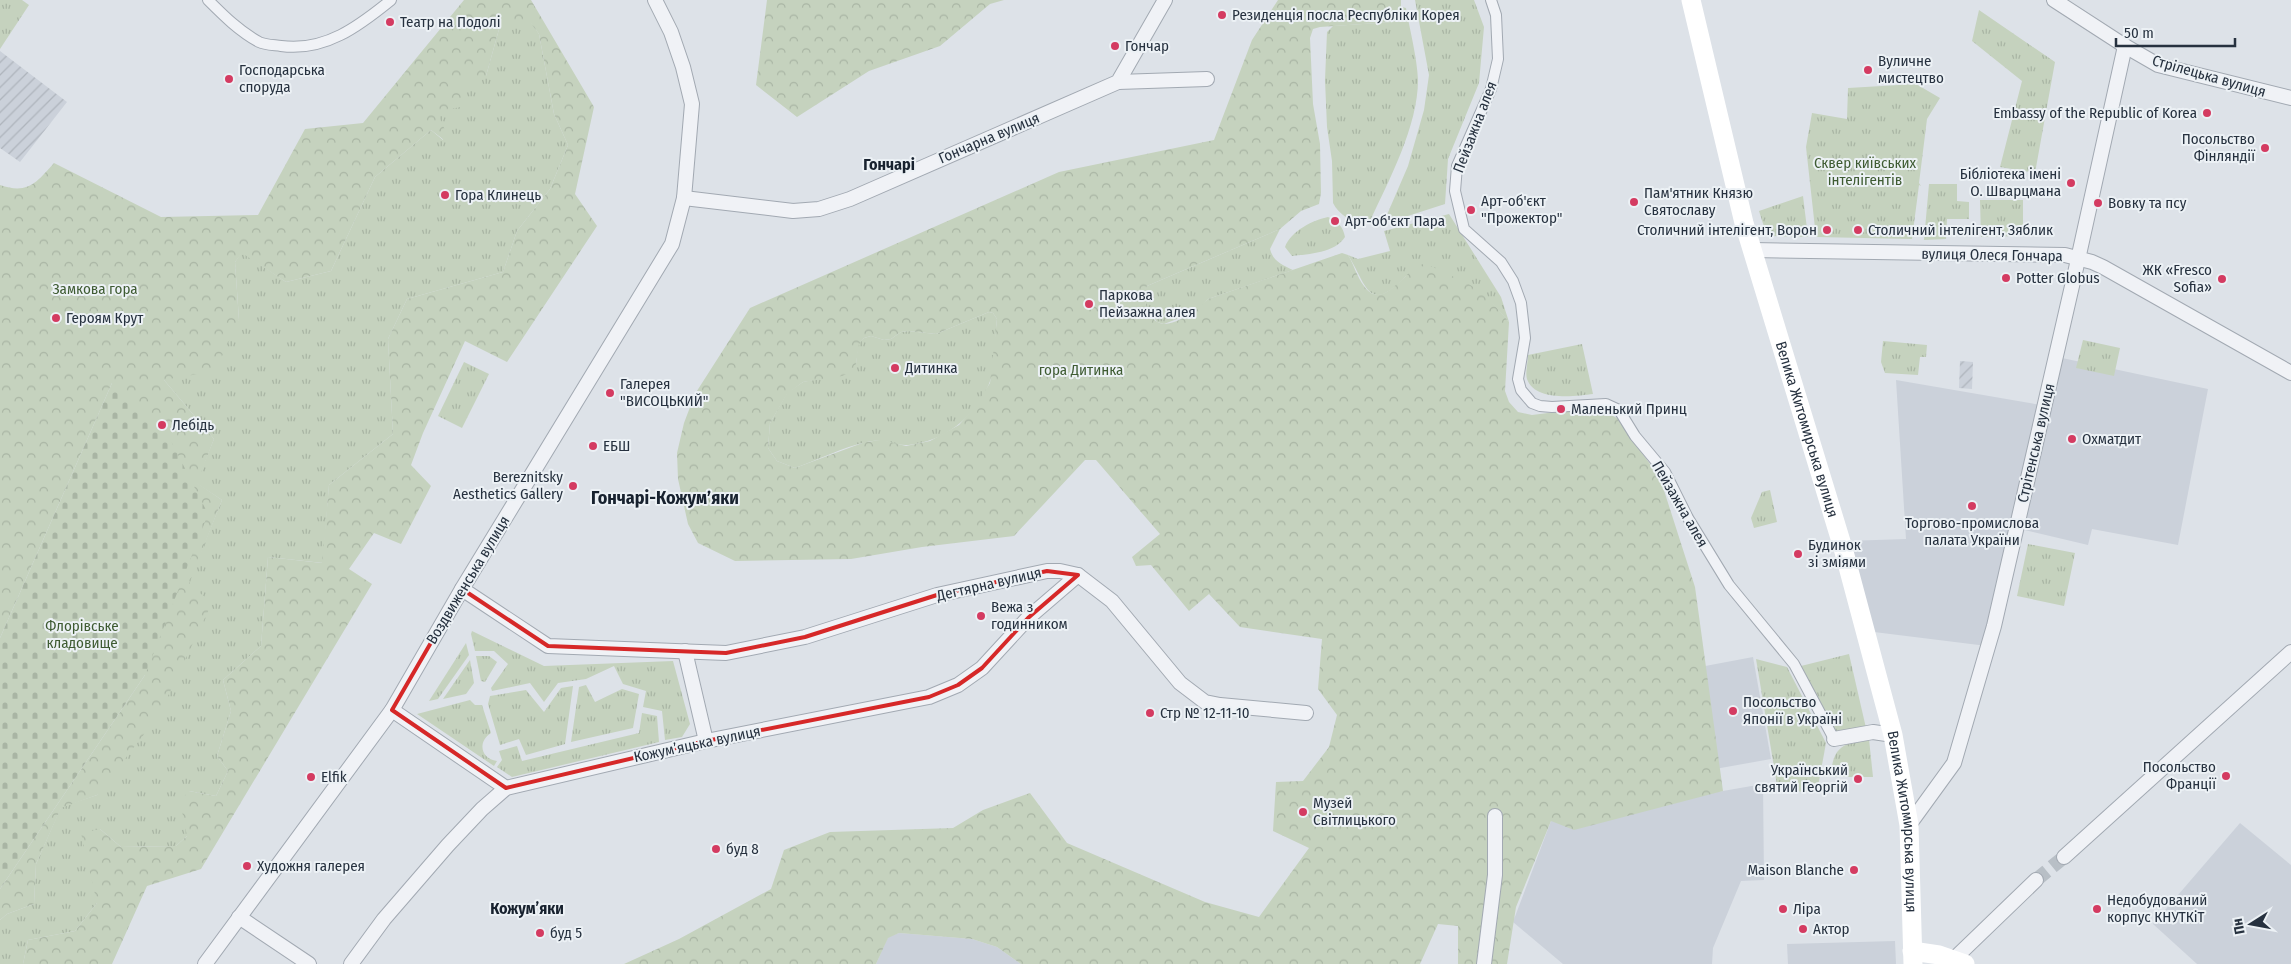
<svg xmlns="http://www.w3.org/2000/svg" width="2291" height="964" font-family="'Fira Sans Condensed',sans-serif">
<defs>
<pattern id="industrial-furrows" width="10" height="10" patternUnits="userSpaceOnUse" patternTransform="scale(1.25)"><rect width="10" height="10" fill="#cbd1da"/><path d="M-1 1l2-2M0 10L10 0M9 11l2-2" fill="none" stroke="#aeb4bc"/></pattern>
<pattern id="grass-tufts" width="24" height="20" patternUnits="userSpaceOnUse" patternTransform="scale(1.25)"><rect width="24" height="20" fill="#c5d2be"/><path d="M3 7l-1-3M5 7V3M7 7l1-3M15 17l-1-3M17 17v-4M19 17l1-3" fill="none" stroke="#a9b5a4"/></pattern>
<pattern id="forest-crowns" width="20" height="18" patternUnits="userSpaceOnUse" patternTransform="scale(1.25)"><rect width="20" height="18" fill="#c5d2be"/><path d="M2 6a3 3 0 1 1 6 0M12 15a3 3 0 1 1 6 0" fill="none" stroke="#a9b5a4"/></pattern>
<pattern id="cemetery-stones" width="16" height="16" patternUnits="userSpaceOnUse" patternTransform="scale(1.25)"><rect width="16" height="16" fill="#c5d2be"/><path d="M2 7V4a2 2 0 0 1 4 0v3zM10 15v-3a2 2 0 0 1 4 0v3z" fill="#a9b5a4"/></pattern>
</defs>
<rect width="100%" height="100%" fill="#dde2e8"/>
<!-- built -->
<g fill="#cbd1da">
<path d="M2062,358L2208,389L2178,545L2092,529L2088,545L2020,529Z"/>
<path d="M1896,380L2041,405L1987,646L1874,632L1846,541L1906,539Z"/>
<path d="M1753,657L1771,759L1715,769L1700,667Z"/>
<path d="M1763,784L1764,880L1741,881L1713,948L1712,964H1563L1513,922L1551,821Z"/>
<path d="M2240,823L2291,865V964H2197L2153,924Z"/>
<path d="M899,933L972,939L997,947L1021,964H876L888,937Z"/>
<path d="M1895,941L1896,964H1788L1787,944Z"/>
</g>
<!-- industrial -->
<g fill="url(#industrial-furrows)">
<path d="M0,51L67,102L20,162L0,148Z"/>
<path d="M1960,361L1973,362L1972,389L1959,388Z"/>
</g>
<!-- grass -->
<g fill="url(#grass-tufts)">
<path d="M0,0H22L29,5L0,49Z"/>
<path d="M1415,0H1474L1484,27L1479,83L1448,159L1445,204L1383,224L1408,166L1424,110L1429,75Z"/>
<path d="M1402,7L1406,8C1410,31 1417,57 1418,80C1418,126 1389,180 1370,221L1364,225C1353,223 1338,214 1333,203L1332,161L1327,127L1325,80L1327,32L1333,26L1392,22L1400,16Z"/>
<path d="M1979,10L2055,62L2035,173L2000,167L2022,81L1972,41Z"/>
<path d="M530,21L539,34L554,114L568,145L550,189L517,231L503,272L407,299L388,339L393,434L329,485L323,563L268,557L261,646L223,680L231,711L217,756L228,771L216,796L189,791L187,836L176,846L121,847L100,829L97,903L75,931L28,940L23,964H0V920L7,914L34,904L36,864L61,807L97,795L188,584L222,500L196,483L214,439L164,380L239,320L235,262L242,252L286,282L331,271L375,177L431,130L443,140L436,112L462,76H486L501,22Z"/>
<path d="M1916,84L1940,98L1927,119L1919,183L1921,186L1919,185L1912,239L1816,237L1806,147L1812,113L1847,119L1848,88Z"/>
<path d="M1929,184H1957V201L1969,202V219H1947L1946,239L1924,240Z"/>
<path d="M1803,196L1808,237L1767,236L1759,211Z"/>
<path d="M1980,200H2023V236L1981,237Z"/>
<path d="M1449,214L1501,297L1509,322L1483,293L1406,276C1368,316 1367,285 1348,255L1358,259L1390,251L1384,231Z"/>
<path d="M1328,217C1338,222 1343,226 1345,237C1335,253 1309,254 1292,256L1285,247C1291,231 1313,220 1328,217Z"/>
<path d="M1280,229L1270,249C1273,261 1282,265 1293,270L1208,299L1198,311L1164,324L1157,322L1146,306L1143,293L1147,286Z"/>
<path d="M989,312L993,313L997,319C995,335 995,370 989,384C975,417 944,442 908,445C893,446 886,438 867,442C843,447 818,460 795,468L777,461L768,448L770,423L787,393L803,382L818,379L856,364L858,344L864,338L871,336L884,340L891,339L901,332L908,331L936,334Z"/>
<path d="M2083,340L2120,348L2114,376L2076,368Z"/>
<path d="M1883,341L1927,345L1926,357H1920L1918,375L1885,373L1881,362Z"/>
<path d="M1582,344L1593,394C1576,396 1535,402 1527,379C1525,373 1528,362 1528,355Z"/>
<path d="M464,362L489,374L462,428L438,416Z"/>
<path d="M1770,490L1777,522L1754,528L1751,518L1762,492Z"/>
<path d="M2028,544L2075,553L2064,606L2017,596Z"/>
<path d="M472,631L544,666L673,661L690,724L682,737L665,740L662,711L643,707L646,691L623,684L614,666L586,679L558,683L544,702L530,683L492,691L491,688L508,664L494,651H475L471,634Z"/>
<path d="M466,643L469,655L438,699L429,701Z"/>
<path d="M1849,654L1866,728L1836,732L1830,727L1797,667Z"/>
<path d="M476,656H489L497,662L485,682L481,681Z"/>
<path d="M1756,659L1787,667L1826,743L1817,792L1778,791Z"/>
<path d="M470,660L474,683L466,694L443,699Z"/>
<path d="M586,685L595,702L622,689L639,694L633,728L571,742L579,687Z"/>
<path d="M573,686L565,744L526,755L519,739L500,745L488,704L490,696L526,690L544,712L561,688Z"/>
<path d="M470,700L475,705H482L491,733C477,742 481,759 497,761L494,766L417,714Z"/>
<path d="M642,713L657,716L659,742L512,777L497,767L502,760L499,751L517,746L522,761L639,733Z"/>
<path d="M1869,739L1873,777H1831C1832,748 1842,743 1869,739Z"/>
</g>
<!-- forest -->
<g fill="url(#forest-crowns)" fill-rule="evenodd">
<path d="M464,0H531L594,107L575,194L597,226L507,362L465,341L423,433L411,465L431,486L401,544L374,533L349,569L372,584L201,869L147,886L112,964H23L28,940L75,931L97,903L81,833L100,829L121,847L176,846L187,836L180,801L189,791L216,796L228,771L217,756L231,711L223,680L261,646L268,557L322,563L329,485L393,434L388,339L407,299L503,272L517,231L550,189L568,145L554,114L539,34L530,22H501L486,76L462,77L465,106L437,112L448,137L444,140L431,130L375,177L331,271L286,282L242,253L235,262L239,320L215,371L164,380L214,439L197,483L222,500L189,584L212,603L159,715L97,795L61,808L36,864L34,904L7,914L0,920V889L145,675L112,383L0,638V185C28,195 37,182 54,163L161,217L258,215L305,129L363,123Z"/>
<path d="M767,0H1004L990,4L940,46L869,71L797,117L756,85Z"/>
<path d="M1278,0H1401V16L1392,22L1320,27L1313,29L1310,38L1313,104L1320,144L1321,193L1319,204L1301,211L1280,229L1147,286C1141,298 1148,323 1164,324C1178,324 1199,309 1208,299L1342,253L1348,255C1354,265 1357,277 1364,286C1378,306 1393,287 1405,277C1410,271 1418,267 1424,263L1467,283L1484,293L1509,322L1505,391L1509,402L1518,412L1532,415L1595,407L1617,418L1660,478L1695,587L1723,791L1574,830L1551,821L1516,907L1507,964H1458V926L1438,924L1420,964H1021L997,947L972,939L899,933L888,938L876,964H624L679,939L771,889L784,850L830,832L953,828L983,810L1030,793L1067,843L1205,902L1259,917L1309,848L1273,831L1276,782L1303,781L1329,747L1337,715L1318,689L1322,639L1240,627L1209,594L1189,611L1151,565L1136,566L1132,557L1160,534L1096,460H1085L1014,536L922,547L851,559L735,561L698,543L688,524L678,479L677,453L684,423L695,394L750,308L1059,172L1214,140L1252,40ZM989,312L993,313L997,319L990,383L974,408L959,425L930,441L906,446L882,440L865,442L795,468L777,461L768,448L770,423L787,394L803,382L842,376L851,372L856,364L859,344L864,338L871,336L884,340L891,339L901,332L908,331L936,334Z"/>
</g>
<!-- cemetery -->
<path fill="url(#cemetery-stones)" d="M112,383L167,433L208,514L145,675L0,889V638Z"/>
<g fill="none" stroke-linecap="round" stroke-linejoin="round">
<!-- minor-tunnel -->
<path stroke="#b8bfc6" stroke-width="14" stroke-dasharray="14 7" stroke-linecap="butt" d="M2036,880L2064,857"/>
<!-- pedestrian casing -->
<g stroke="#a2a9b2" stroke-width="12">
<g id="pedestrian">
<path d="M208,0C224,16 239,31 259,42C265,45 274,45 281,46C325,52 359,26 391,0"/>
<path d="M1491,0L1496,15L1498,59L1491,89L1457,166L1455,191L1464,229L1501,262L1513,281L1521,303L1525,338L1518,379L1521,390L1532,403L1540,406L1552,407L1606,404L1619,410L1635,436L1665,472L1688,518L1729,585L1794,664L1834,739"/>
</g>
</g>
<!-- minor casing -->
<g stroke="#a2a9b2" stroke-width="16">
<g id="minor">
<path d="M2054,0L2125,46L2158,65L2291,98"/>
<path d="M1118,82L1207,79"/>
<path d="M684,198L793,211L819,209L850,199L1118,82L1165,0"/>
<path d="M1752,250L2065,255L2092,262L2103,267L2291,373"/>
<path d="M462,589L548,646L726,653L805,637L937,595L1047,571H1060L1078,575L1112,601L1180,683L1205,702L1220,705L1306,713"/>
<path d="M685,651L706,741"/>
<path d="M392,710L506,788"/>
<path d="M1834,739L1873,732L1893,735"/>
<path d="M1909,825L1954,763L1994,626L2075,273L2125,46"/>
<path d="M2064,857L2291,652"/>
<path d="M239,917L309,964"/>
<path d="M1954,959L2036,880"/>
<path d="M205,964L392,710L462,589L672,244L684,198L692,104L683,67L671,32L655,0"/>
<path d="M351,964L384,919L448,845L482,809L506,788L706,741L929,697L958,685L982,668L1028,618L1078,575"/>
<path d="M1484,964L1495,875V816"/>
</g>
</g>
<!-- pedestrian -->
<use href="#pedestrian" stroke="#f0f2f6" stroke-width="10"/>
<!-- minor -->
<use href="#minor" stroke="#f0f2f6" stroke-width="14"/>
<!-- secondary -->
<g stroke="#fff" stroke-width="19">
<path id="s1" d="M1691,0L1744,223L1843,548L1893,735L1909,825L1913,964"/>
<path d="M1912,951L1939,955L1965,964"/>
</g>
</g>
<!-- marked area -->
<path fill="none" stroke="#d62828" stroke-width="4" stroke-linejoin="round" d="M1047,571L1078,575L1028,618L982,668L958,685L929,697L706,741L506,788L392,710L462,589L548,646L726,653L805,637L937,595Z"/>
<!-- markers -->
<g fill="#d43b61" stroke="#ecf1f5" stroke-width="2">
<circle cx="1222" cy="15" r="5"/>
<circle cx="390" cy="22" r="5"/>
<circle cx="1115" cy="46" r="5"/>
<circle cx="1868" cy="70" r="5"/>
<circle cx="229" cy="79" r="5"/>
<circle cx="2207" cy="113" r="5"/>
<circle cx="2265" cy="148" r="5"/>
<circle cx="2071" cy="183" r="5"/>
<circle cx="445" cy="195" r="5"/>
<circle cx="1634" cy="202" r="5"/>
<circle cx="2098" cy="203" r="5"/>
<circle cx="1471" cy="210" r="5"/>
<circle cx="1335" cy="221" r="5"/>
<circle cx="1827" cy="230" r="5"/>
<circle cx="1858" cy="230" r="5"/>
<circle cx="2006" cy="278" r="5"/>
<circle cx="2222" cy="279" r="5"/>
<circle cx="1089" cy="304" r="5"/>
<circle cx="56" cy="318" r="5"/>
<circle cx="895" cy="368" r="5"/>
<circle cx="610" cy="393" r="5"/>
<circle cx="1561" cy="409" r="5"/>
<circle cx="162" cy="425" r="5"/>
<circle cx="2072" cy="439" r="5"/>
<circle cx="593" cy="446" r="5"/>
<circle cx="573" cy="486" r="5"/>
<circle cx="1972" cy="506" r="5"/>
<circle cx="1798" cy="554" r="5"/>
<circle cx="981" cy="616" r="5"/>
<circle cx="1733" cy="711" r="5"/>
<circle cx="1150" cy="713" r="5"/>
<circle cx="2226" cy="776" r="5"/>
<circle cx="311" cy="777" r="5"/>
<circle cx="1858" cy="779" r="5"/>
<circle cx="1303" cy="812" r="5"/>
<circle cx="716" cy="849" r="5"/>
<circle cx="247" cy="866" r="5"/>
<circle cx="1854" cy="870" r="5"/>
<circle cx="1783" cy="909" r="5"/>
<circle cx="2097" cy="909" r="5"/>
<circle cx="1803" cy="929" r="5"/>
<circle cx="540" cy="933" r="5"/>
</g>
<g text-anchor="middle" stroke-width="4" stroke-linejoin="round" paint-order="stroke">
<!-- poi labels -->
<g font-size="15" fill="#26313f" stroke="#ecf1f5" text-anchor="start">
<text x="1232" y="20">Резиденція посла Республіки Корея</text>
<text x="400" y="27">Театр на Подолі</text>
<text x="1125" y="51">Гончар</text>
<text x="1878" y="66">Вуличне<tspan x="1878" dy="17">мистецтво</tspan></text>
<text x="239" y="75">Господарська<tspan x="239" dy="17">споруда</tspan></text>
<text x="2197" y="118" text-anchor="end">Embassy of the Republic of Korea</text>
<text x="2255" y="144" text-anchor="end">Посольство<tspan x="2255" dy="17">Фінляндії</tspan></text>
<text x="2061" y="179" text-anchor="end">Бібліотека імені<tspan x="2061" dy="17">О. Шварцмана</tspan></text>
<text x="1644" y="198">Пам'ятник Князю<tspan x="1644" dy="17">Святославу</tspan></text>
<text x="455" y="200">Гора Клинець</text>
<text x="1481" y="206">Арт-об'єкт<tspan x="1481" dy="17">"Прожектор"</tspan></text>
<text x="2108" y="208">Вовку та псу</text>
<text x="1345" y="226">Арт-об'єкт Пара</text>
<text x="1817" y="235" text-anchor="end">Столичний інтелігент, Ворон</text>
<text x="1868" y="235">Столичний інтелігент, Зяблик</text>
<text x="2212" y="275" text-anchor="end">ЖК «Fresco<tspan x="2212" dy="17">Sofia»</tspan></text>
<text x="2016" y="283">Potter Globus</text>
<text x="1099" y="300">Паркова<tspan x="1099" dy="17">Пейзажна алея</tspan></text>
<text x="66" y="323">Героям Крут</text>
<text x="905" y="373">Дитинка</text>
<text x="620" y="389">Галерея<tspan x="620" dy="17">"ВИСОЦЬКИЙ"</tspan></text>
<text x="1571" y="414">Маленький Принц</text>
<text x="172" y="430">Лебідь</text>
<text x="2082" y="444">Охматдит</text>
<text x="603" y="451">ЕБШ</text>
<text x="563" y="482" text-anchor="end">Bereznitsky<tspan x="563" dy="17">Aesthetics Gallery</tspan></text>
<text x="1972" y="528" text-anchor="middle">Торгово-промислова<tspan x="1972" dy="17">палата України</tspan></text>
<text x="1808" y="550">Будинок<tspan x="1808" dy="17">зі зміями</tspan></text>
<text x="991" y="612">Вежа з<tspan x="991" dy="17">годинником</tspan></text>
<text x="1743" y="707">Посольство<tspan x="1743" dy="17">Японії в Україні</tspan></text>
<text x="1160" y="718">Стр № 12-11-10</text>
<text x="2216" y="772" text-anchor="end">Посольство<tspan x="2216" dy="17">Франції</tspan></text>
<text x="1848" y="775" text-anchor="end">Український<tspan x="1848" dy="17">святий Георгій</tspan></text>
<text x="321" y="782">Elfik</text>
<text x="1313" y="808">Музей<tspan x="1313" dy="17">Світлицького</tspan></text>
<text x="726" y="854">буд 8</text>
<text x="257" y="871">Художня галерея</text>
<text x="1844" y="875" text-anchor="end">Maison Blanche</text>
<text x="2107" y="905">Недобудований<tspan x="2107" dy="17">корпус КНУТКіТ</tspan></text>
<text x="1793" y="914">Ліра</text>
<text x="1813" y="934">Актор</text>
<text x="550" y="938">буд 5</text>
</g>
<!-- street labels -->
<g font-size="15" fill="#26313f" stroke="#ecf1f5">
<text transform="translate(2209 76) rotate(16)" y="5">Стрілецька вулиця</text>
<text transform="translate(1475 127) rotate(-69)" y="5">Пейзажна алея</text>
<text transform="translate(989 138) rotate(-23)" y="5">Гончарна вулиця</text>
<text transform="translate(1992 255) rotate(1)" y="5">вулиця Олеся Гончара</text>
<text dy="5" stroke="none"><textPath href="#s1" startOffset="445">Велика Житомирська вулиця</textPath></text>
<text transform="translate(2036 443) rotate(-77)" y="5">Стрітенська вулиця</text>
<text transform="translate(1680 504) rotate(60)" y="5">Пейзажна алея</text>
<text transform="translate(468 580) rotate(-59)" y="5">Воздвиженська вулиця</text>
<text transform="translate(989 584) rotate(-13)" y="5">Дегтярна вулиця</text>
<text transform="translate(697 744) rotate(-12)" y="5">Кожумʼяцька вулиця</text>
<text dy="5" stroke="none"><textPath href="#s1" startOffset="850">Велика Житомирська вулиця</textPath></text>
</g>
<!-- park labels -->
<g font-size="15" fill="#3e5b32" stroke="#ecf1f5">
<text x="1865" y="168">Сквер київських<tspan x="1865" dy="17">інтелігентів</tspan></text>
<text x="95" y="294">Замкова гора</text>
<text x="1081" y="375">гора Дитинка</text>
<text x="82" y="631">Флорівське<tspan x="82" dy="17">кладовище</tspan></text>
</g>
<!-- neighbourhood labels -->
<g font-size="16" font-weight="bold" fill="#18222f" stroke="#ecf1f5">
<text x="889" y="170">Гончарі</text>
<text x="527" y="914">Кожумʼяки</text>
</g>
<!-- quarter labels -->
<g font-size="18" font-weight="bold" fill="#18222f" stroke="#ecf1f5">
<text x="665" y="504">Гончарі-Кожумʼяки</text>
</g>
</g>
<!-- north arrow -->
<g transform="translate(2251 924) rotate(259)" stroke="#ecf1f5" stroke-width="4" paint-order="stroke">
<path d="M0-4L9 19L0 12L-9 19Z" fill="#26313f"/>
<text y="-8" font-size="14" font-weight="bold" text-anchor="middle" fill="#26313f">Пн</text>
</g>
<!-- scale -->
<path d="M2116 38v8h119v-8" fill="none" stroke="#26313f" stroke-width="2.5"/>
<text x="2124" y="38" font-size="15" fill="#26313f" stroke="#ecf1f5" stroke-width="4" paint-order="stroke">50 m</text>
</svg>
